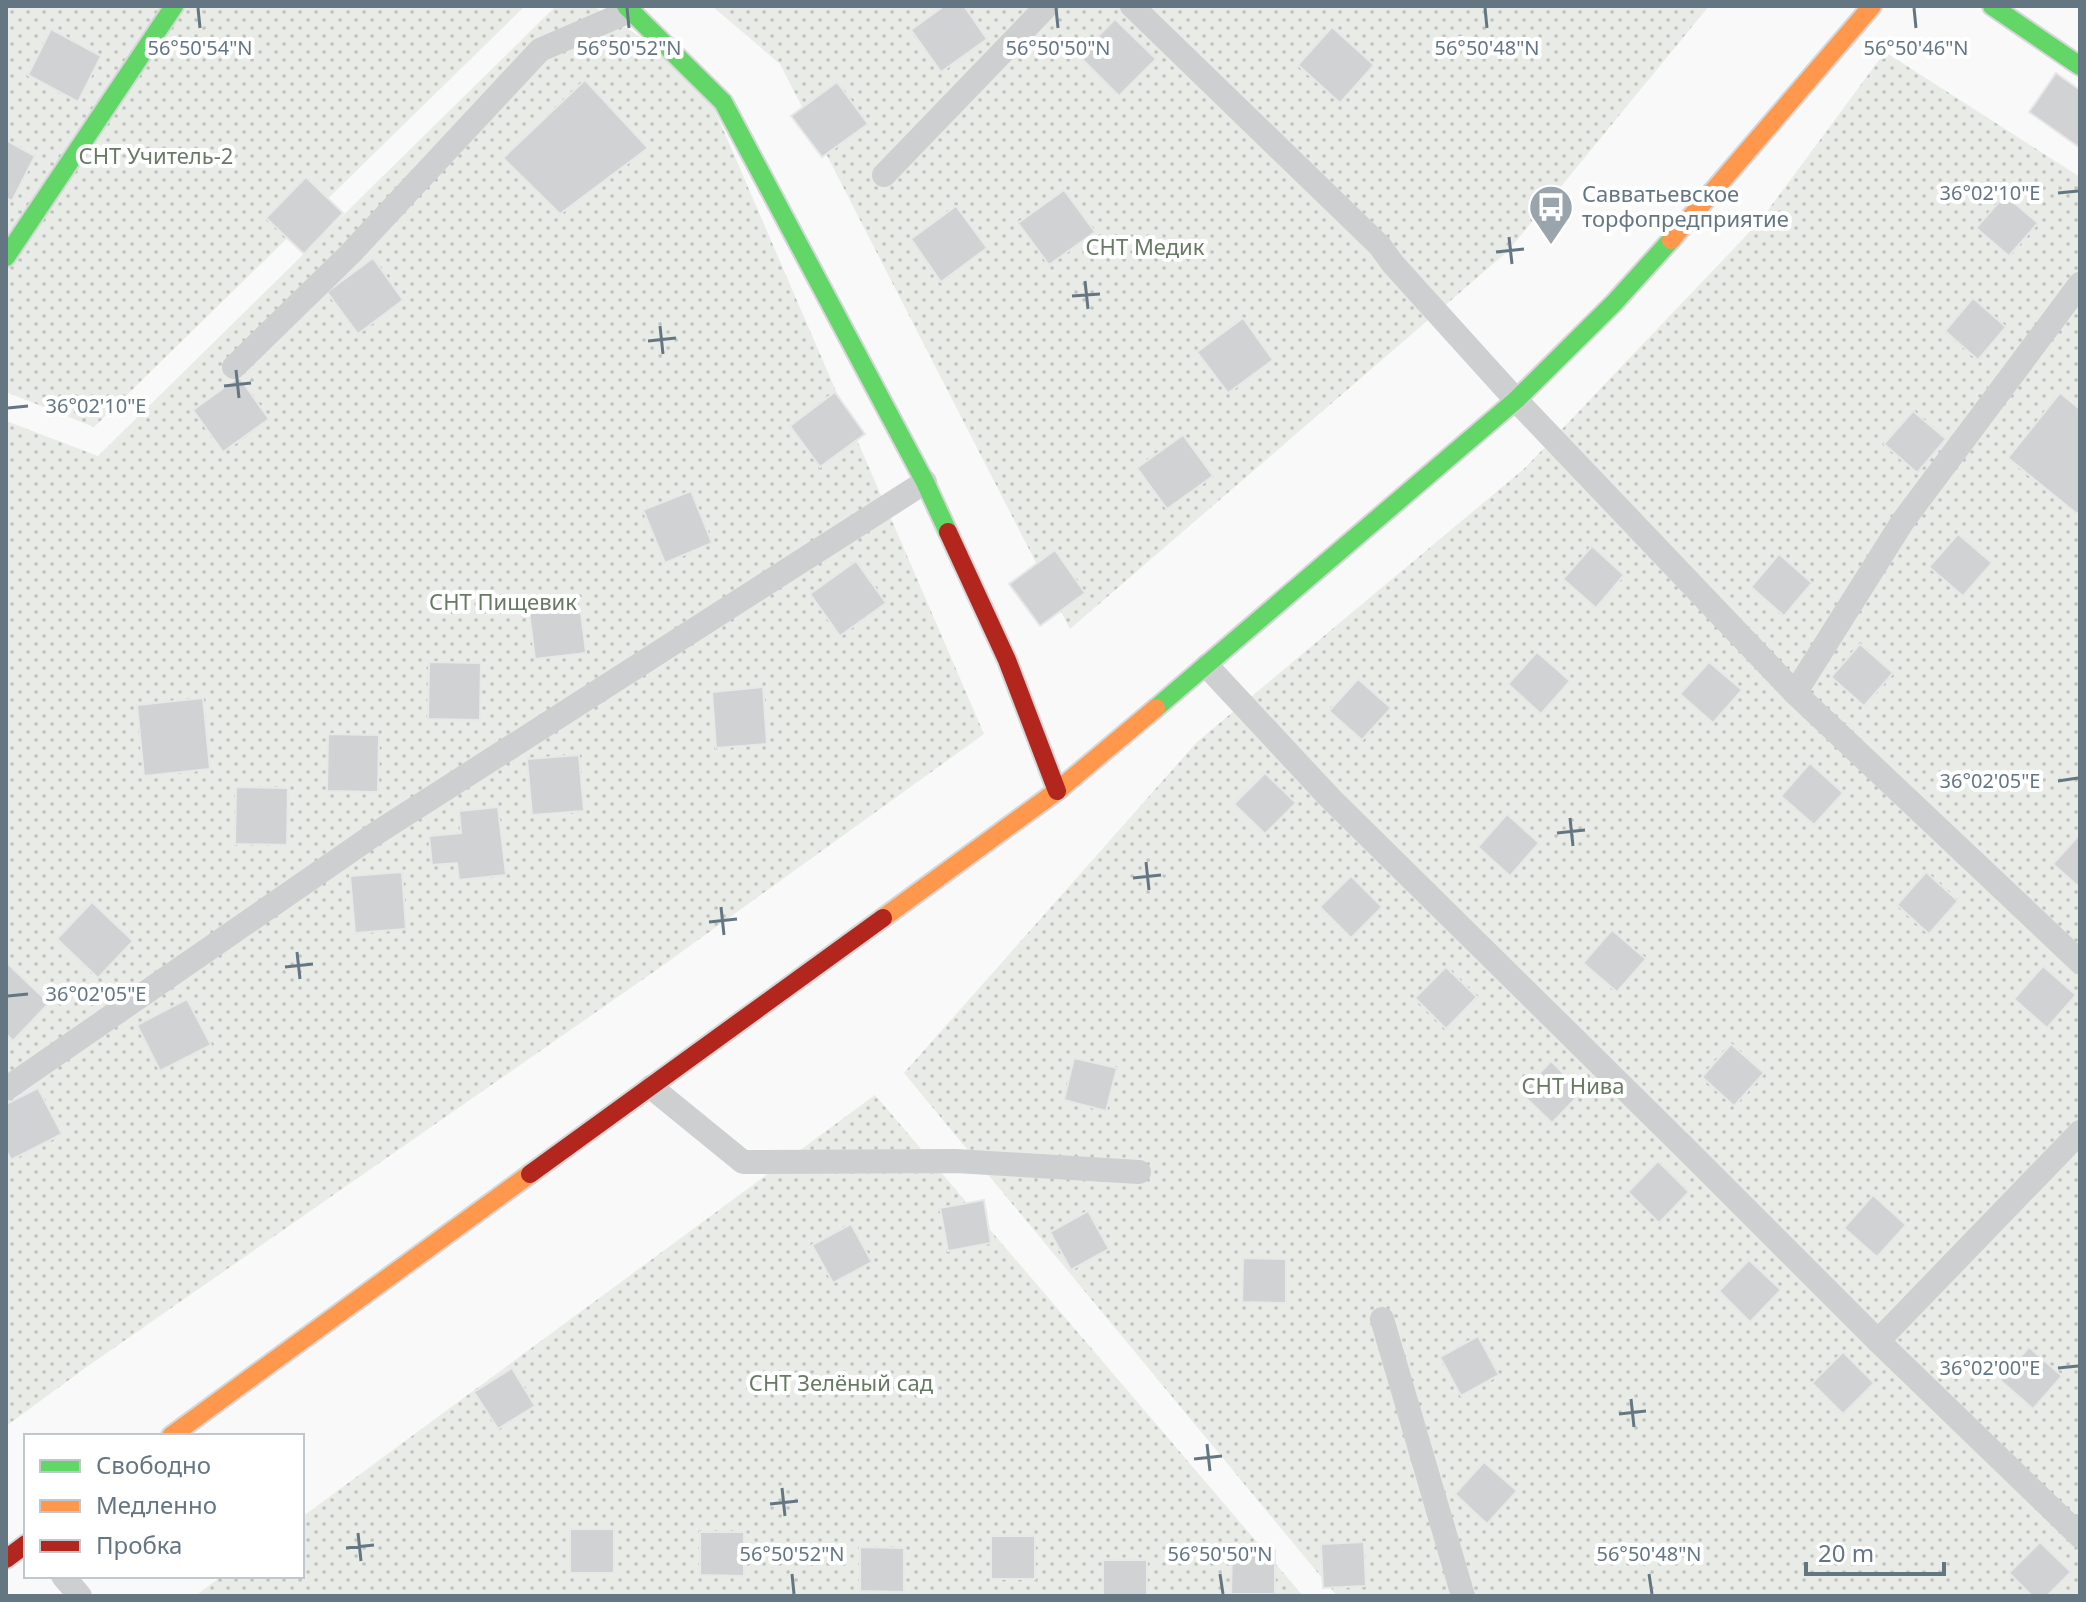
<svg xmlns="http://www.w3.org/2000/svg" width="2086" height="1602" font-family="'Noto Sans',sans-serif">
<defs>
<pattern id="grass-dots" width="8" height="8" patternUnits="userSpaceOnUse" patternTransform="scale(2)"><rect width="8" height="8" fill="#e8ebe6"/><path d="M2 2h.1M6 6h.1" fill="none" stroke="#c0c3c0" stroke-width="1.8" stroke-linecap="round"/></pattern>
</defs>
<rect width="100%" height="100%" fill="#f9f9f9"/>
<!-- grass -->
<g fill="url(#grass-dots)">
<path d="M6,6H525L94,427L6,392Z"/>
<path d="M556,6H593L700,76L984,734L655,971L88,1366L6,1426V421L98,456Z"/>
<path d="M712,6H1709L1508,251L1070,629L780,64Z"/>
<path d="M1885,52L2080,177V1596H1337L904,1073L1197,742L1525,468L1760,221Z"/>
<path d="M875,1095L1303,1596H195L222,1576H302V1517Z"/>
</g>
<!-- building -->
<g fill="#d0d2d3" stroke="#e8e8e8" stroke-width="2">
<path d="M944,6H964L987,39L941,72L911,30Z"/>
<path d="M1115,19L1156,59L1119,96L1079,56Z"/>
<path d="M1332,27L1374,65L1340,103L1298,65Z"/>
<path d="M51,29L101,56L78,102L28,75Z"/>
<path d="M2056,73L2080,90V148L2029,112Z"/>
<path d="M585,80L648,148L560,214L503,158Z"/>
<path d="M837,82L868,124L822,157L791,116Z"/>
<path d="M6,140L35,156L12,201L6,198Z"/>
<path d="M306,177L343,213L304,254L266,218Z"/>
<path d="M1064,190L1095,232L1049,265L1018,223Z"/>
<path d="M2005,195L2038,223L2009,256L1976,228Z"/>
<path d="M956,206L987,248L941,282L911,239Z"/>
<path d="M373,258L403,300L358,334L327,292Z"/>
<path d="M1973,298L2006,327L1978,360L1945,331Z"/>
<path d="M1243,318L1273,360L1228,393L1197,352Z"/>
<path d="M239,377L269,419L223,452L193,410Z"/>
<path d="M835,392L865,434L820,467L790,426Z"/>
<path d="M2060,393L2080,409V510L2077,514L2008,458Z"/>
<path d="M1913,411L1946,439L1917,473L1884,444Z"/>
<path d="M1183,435L1213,476L1167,509L1137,468Z"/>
<path d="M691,491L712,543L665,563L643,510Z"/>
<path d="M1958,534L1992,563L1963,596L1929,567Z"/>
<path d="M1592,546L1624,575L1596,608L1563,579Z"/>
<path d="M1055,550L1085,593L1040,626L1009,584Z"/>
<path d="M1779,554L1812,583L1784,616L1751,587Z"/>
<path d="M856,561L886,603L840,636L810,594Z"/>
<path d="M579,597L586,653L535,659L528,603Z"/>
<path d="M1860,644L1893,673L1864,706L1831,677Z"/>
<path d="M1537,652L1570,681L1541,714L1508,684Z"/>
<path d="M429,662L481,663L480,720L428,719Z"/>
<path d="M1709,662L1742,690L1713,723L1680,694Z"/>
<path d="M1358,679L1391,708L1362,740L1329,711Z"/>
<path d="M763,687L767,744L716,748L712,692Z"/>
<path d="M203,698L210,769L144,776L137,705Z"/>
<path d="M328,734L379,735L378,792L327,791Z"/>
<path d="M579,755L584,811L532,815L527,759Z"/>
<path d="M1810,763L1843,793L1814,825L1781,796Z"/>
<path d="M1265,773L1296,803L1265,834L1234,804Z"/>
<path d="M236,787L288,788L287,845L235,844Z"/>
<path d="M498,807L506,875L459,880L457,863L432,865L429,836L461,833L459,811Z"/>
<path d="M1507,814L1539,843L1510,876L1478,847Z"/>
<path d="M2080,834V888L2053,864Z"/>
<path d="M402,872L406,929L355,933L350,876Z"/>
<path d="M1926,872L1958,901L1929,934L1897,905Z"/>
<path d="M1351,876L1382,907L1351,938L1320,907Z"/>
<path d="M92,902L133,941L98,978L57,939Z"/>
<path d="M1612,930L1646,959L1617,992L1583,963Z"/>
<path d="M8,964L49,1003L13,1041L6,1034V966Z"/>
<path d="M2043,966L2076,995L2047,1028L2014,999Z"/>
<path d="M1446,967L1477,997L1446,1029L1415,998Z"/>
<path d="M187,999L211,1045L160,1071L137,1025Z"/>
<path d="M1731,1044L1764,1073L1734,1106L1702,1077Z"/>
<path d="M1074,1058L1117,1068L1106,1111L1064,1100Z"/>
<path d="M1551,1061L1582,1092L1552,1123L1521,1093Z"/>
<path d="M38,1088L62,1134L11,1160L6,1150V1104Z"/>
<path d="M1658,1161L1689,1192L1659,1223L1628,1192Z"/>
<path d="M1873,1195L1906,1225L1877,1257L1844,1228Z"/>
<path d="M984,1200L991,1243L948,1251L940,1208Z"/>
<path d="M1088,1211L1109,1249L1071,1270L1050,1232Z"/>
<path d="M851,1224L872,1262L833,1283L812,1245Z"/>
<path d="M1243,1258L1286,1259V1303L1242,1302Z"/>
<path d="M1749,1260L1781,1290L1750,1322L1719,1291Z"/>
<path d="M1478,1336L1499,1375L1461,1396L1440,1357Z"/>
<path d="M2029,1347L2062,1376L2033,1409L2000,1380Z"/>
<path d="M1843,1352L1874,1383L1843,1414L1812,1383Z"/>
<path d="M512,1368L535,1406L498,1429L474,1392Z"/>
<path d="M1484,1462L1517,1491L1487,1524L1455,1494Z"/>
<rect x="570" y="1529" width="44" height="44"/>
<path d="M700,1532H744V1576L700,1575Z"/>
<rect x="991" y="1536" width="44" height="43"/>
<path d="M1364,1542L1366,1586L1323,1588L1321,1544Z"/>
<path d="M2040,1542L2071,1572L2047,1596H2032L2009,1573Z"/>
<path d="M860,1547L904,1548V1592L860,1591Z"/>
<path d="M1232,1550H1275V1594H1231Z"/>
<rect x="1103" y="1560" width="44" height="36"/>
</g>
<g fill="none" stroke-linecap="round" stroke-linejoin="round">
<!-- fast casing -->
<g stroke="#d5d6d7" stroke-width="22">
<g id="fast">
<path d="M626,6L723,102L925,482L948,532"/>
<path d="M1992,6L2080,66"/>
<path d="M6,257L174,6"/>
<path d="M1156,708L1516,400L1614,303L1671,240"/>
</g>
</g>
<!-- slow casing -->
<g stroke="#d5d6d7" stroke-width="22">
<g id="slow">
<path d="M1671,240L1872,6"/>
<path d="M883,918L1057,791L1156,708"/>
<path d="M171,1436L530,1174"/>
</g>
</g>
<!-- jam casing -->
<g stroke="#d5d6d7" stroke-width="22">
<g id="jam">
<path d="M948,532L1007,660L1057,791"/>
<path d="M530,1174L883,918"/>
<path d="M6,1559L26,1544"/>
</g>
</g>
<!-- lane -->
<g stroke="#cecfd0" stroke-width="24">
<path d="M1132,6L1380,246L1393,264L1516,400L1795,693L2080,962"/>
<path d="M884,175L1047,6"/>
<path d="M234,367L350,254L540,50L632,10"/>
<path d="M1207,666L1330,798L1685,1148L1878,1341L2080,1536"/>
<path d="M1795,693L1903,521L2080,284"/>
<path d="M651,1087L743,1162L956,1161L1139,1172"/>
<path d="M6,1089L375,834L925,482"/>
<path d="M1382,1319L1463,1596"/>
<path d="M1878,1341L2080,1132"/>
<path d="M63,1576L80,1596"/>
</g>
<!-- fast -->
<use href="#fast" stroke="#63d668" stroke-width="18"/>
<!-- slow -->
<use href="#slow" stroke="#ff974d" stroke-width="18"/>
<!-- jam -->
<use href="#jam" stroke="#b3261e" stroke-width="18"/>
</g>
<!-- ticks -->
<path fill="none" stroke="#657683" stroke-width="3" d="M198,8L200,28M627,8L629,28M1056,8L1058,28M1485,8L1487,28M1914,8L1916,28M2058,193L2078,191M1509,237L1512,264M1496,252L1524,249M1085,281L1088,309M1072,296L1100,294M660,326L663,354M648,341L676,338M236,370L239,398M224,386L251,383M8,408L28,406M2058,781L2078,778M1570,818L1573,846M1557,833L1585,830M1146,862L1149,890M1133,878L1161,875M721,907L724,935M709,922L737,919M297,952L300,979M285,967L313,964M8,996L28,994M2058,1368L2078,1366M1631,1399L1634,1427M1619,1414L1646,1411M1207,1444L1210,1471M1194,1459L1222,1456M782,1488L785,1516M770,1504L798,1501M358,1533L361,1561M346,1548L374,1545M792,1574L794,1594M1220,1574L1223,1594M1649,1574L1652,1594"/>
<!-- icons -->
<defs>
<g id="bus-pin" transform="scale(2.3)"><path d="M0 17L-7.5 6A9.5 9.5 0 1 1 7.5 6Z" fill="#99a4ac" stroke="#fff"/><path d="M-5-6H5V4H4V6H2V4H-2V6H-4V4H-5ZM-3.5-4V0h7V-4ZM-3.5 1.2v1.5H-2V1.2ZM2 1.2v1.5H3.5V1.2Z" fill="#fff"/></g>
</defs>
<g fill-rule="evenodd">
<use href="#bus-pin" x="1551" y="207"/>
</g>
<g text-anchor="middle" stroke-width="8" stroke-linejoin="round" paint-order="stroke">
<!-- park labels -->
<g font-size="22" fill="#687a64" stroke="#fff">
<text x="156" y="164">СНТ Учитель-2</text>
<text x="1145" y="255">СНТ Медик</text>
<text x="503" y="610">СНТ Пищевик</text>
<text x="1573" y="1094">СНТ Нива</text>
<text x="841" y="1391">СНТ Зелёный сад</text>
</g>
<!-- poi labels -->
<g font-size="22" fill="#657683" stroke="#fff" text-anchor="start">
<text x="1582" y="202">Савватьевское<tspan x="1582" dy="25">торфопредприятие</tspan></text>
</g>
</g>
<g font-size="20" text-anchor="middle" fill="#657683" stroke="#fff" stroke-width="8" stroke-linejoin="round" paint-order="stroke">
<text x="200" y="55">56°50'54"N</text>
<text x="629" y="55">56°50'52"N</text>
<text x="1058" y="55">56°50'50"N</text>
<text x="1487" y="55">56°50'48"N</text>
<text x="1916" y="55">56°50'46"N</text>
<text x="1990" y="200">36°02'10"E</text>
<text x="96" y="413">36°02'10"E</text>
<text x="1990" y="788">36°02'05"E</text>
<text x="96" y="1001">36°02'05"E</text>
<text x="1990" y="1375">36°02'00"E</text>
<text x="792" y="1561">56°50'52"N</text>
<text x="1220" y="1561">56°50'50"N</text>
<text x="1649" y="1561">56°50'48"N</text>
</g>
<!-- border -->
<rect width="2086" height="1602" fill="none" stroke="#657683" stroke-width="16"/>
<!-- legend -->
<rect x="24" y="1434" width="280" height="144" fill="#ffffff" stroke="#c1c8cd" stroke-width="2"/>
<rect x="40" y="1460" width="40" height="12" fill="#63d668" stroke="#c1c8cd" stroke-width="2"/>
<text x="96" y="1474" font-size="24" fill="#657683">Свободно</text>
<rect x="40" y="1500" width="40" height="12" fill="#ff974d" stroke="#c1c8cd" stroke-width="2"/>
<text x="96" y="1514" font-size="24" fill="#657683">Медленно</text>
<rect x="40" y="1540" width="40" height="12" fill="#b3261e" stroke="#c1c8cd" stroke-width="2"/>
<text x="96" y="1554" font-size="24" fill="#657683">Пробка</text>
<!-- scale -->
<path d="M1806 1562v12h138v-12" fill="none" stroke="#657683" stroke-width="4"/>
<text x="1818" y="1562" font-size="24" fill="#657683" stroke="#ffffff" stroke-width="6" paint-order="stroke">20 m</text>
</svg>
